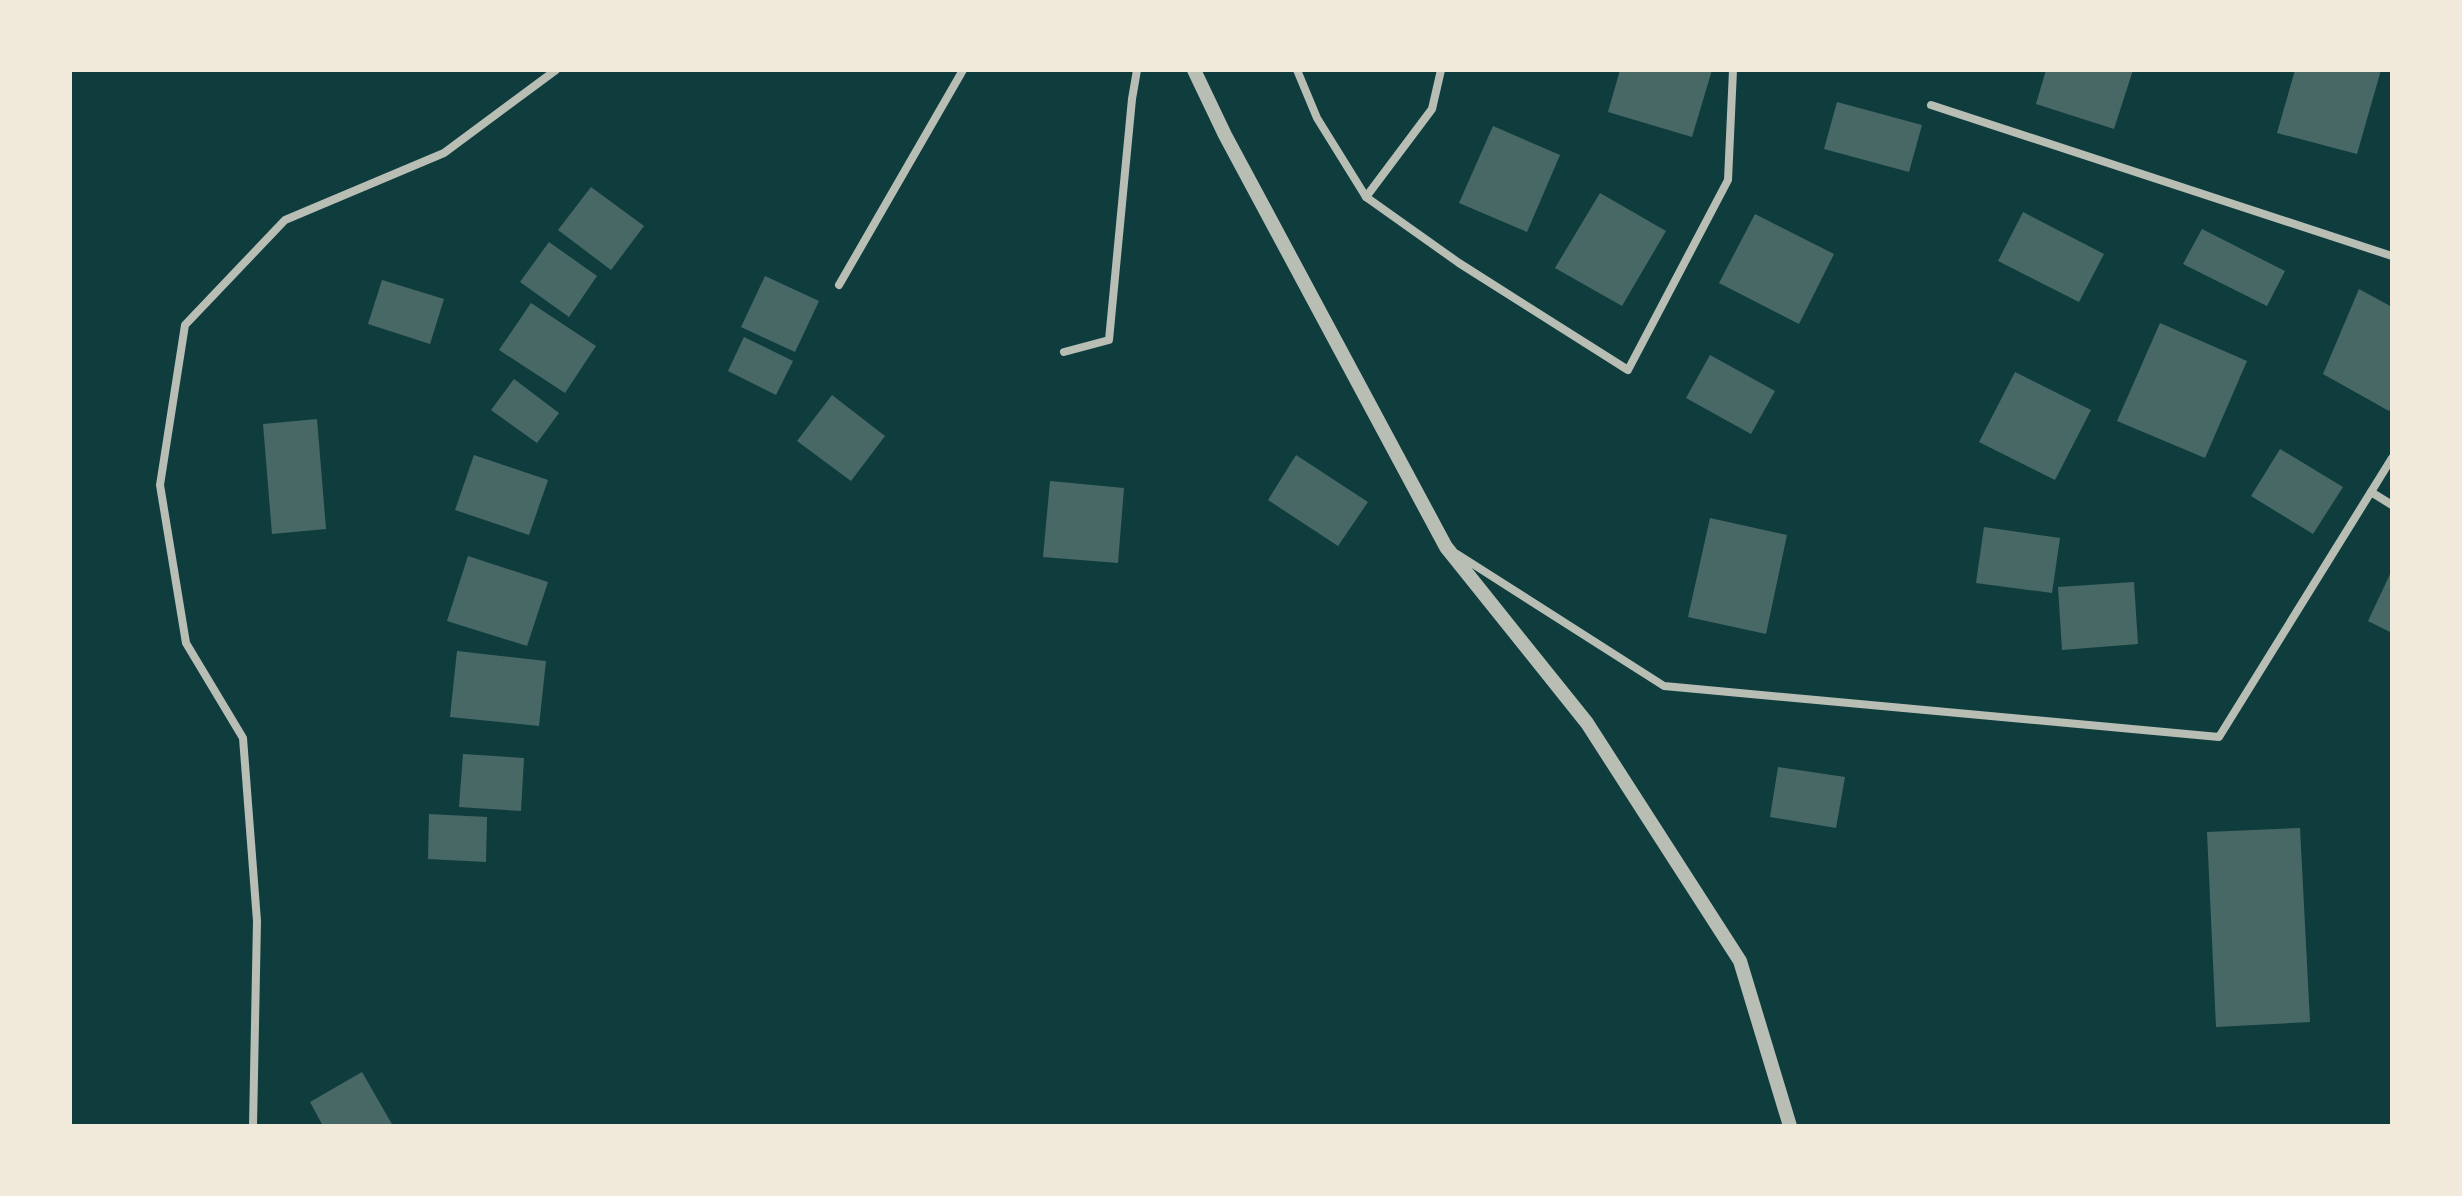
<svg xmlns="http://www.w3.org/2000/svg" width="2462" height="1196" font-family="Arial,sans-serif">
<rect width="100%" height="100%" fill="#0f3d3e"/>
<!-- building -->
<g fill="#486865">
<path d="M1620,70H1712L1692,137L1608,112Z"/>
<path d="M2046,70H2133L2114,129L2036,104Z"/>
<path d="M2295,70H2381L2357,154L2277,133Z"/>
<path d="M1837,102L1922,125L1909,172L1824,149Z"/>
<path d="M1493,126L1560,155L1527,232L1459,203Z"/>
<path d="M591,187L644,226L611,270L558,230Z"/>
<path d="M1600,193L1666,231L1622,306L1555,268Z"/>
<path d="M2023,212L2104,254L2079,302L1998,261Z"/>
<path d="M1755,214L1834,254L1799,324L1719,283Z"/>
<path d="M2202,229L2285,271L2267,306L2183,264Z"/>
<path d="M549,242L597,276L569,317L520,282Z"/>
<path d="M765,276L819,301L795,352L741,327Z"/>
<path d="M382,280L444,299L430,344L368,324Z"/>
<path d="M2359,289L2392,307V406L2389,411L2323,374Z"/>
<path d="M531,303L596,346L565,393L499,350Z"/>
<path d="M2160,323L2247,361L2205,458L2117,421Z"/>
<path d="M744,337L793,361L776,395L728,371Z"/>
<path d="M1710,355L1775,391L1751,434L1686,398Z"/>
<path d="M2015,372L2091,410L2055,480L1979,442Z"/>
<path d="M514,379L559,413L537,443L491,410Z"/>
<path d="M832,395L885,436L851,481L797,441Z"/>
<path d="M317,419L326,529L272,534L263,424Z"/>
<path d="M2280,449L2343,487L2313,534L2251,496Z"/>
<path d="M474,455L548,480L529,535L455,510Z"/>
<path d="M1296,455L1368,502L1338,546L1268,500Z"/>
<path d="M1050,481L1124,488L1118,563L1043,557Z"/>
<path d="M1710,518L1787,535L1766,634L1688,617Z"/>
<path d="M1984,527L2060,538L2052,593L1976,583Z"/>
<path d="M468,556L548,582L527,646L447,621Z"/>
<path d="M2392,570V633L2368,621Z"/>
<path d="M2134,582L2138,644L2062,650L2058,587Z"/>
<path d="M457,651L546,661L539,726L450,717Z"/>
<path d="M463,754L524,758L521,811L459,807Z"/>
<path d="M1778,767L1845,777L1836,828L1770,817Z"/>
<path d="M429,814L487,817L486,862L428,859Z"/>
<path d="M2300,828L2310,1022L2216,1027L2207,832Z"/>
<path d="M362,1072L393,1126H323L310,1102Z"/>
</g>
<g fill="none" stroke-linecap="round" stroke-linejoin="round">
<!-- minor -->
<g stroke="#b8beb3" stroke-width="8">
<path d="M1297,70L1317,118L1366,197L1459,263L1628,370L1728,180L1733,70"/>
<path d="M1931,105L2392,256"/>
<path d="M1366,197L1432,109L1441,70"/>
<path d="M839,285L963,70"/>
<path d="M1064,352L1109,340L1132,99L1137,70"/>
<path d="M2371,492L2392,505"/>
<path d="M1457,554L1664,686L2219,737L2392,458"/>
<path d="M253,1126L257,921L243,738L186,643L160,485L185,325L285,220L444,153L556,70"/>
</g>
<!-- tertiary -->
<path stroke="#b8beb3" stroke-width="14" d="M1194,70L1225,135L1446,547L1587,723L1740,961L1790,1126"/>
</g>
<!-- border -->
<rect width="2462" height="1196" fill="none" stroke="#f1e9da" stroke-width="144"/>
</svg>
